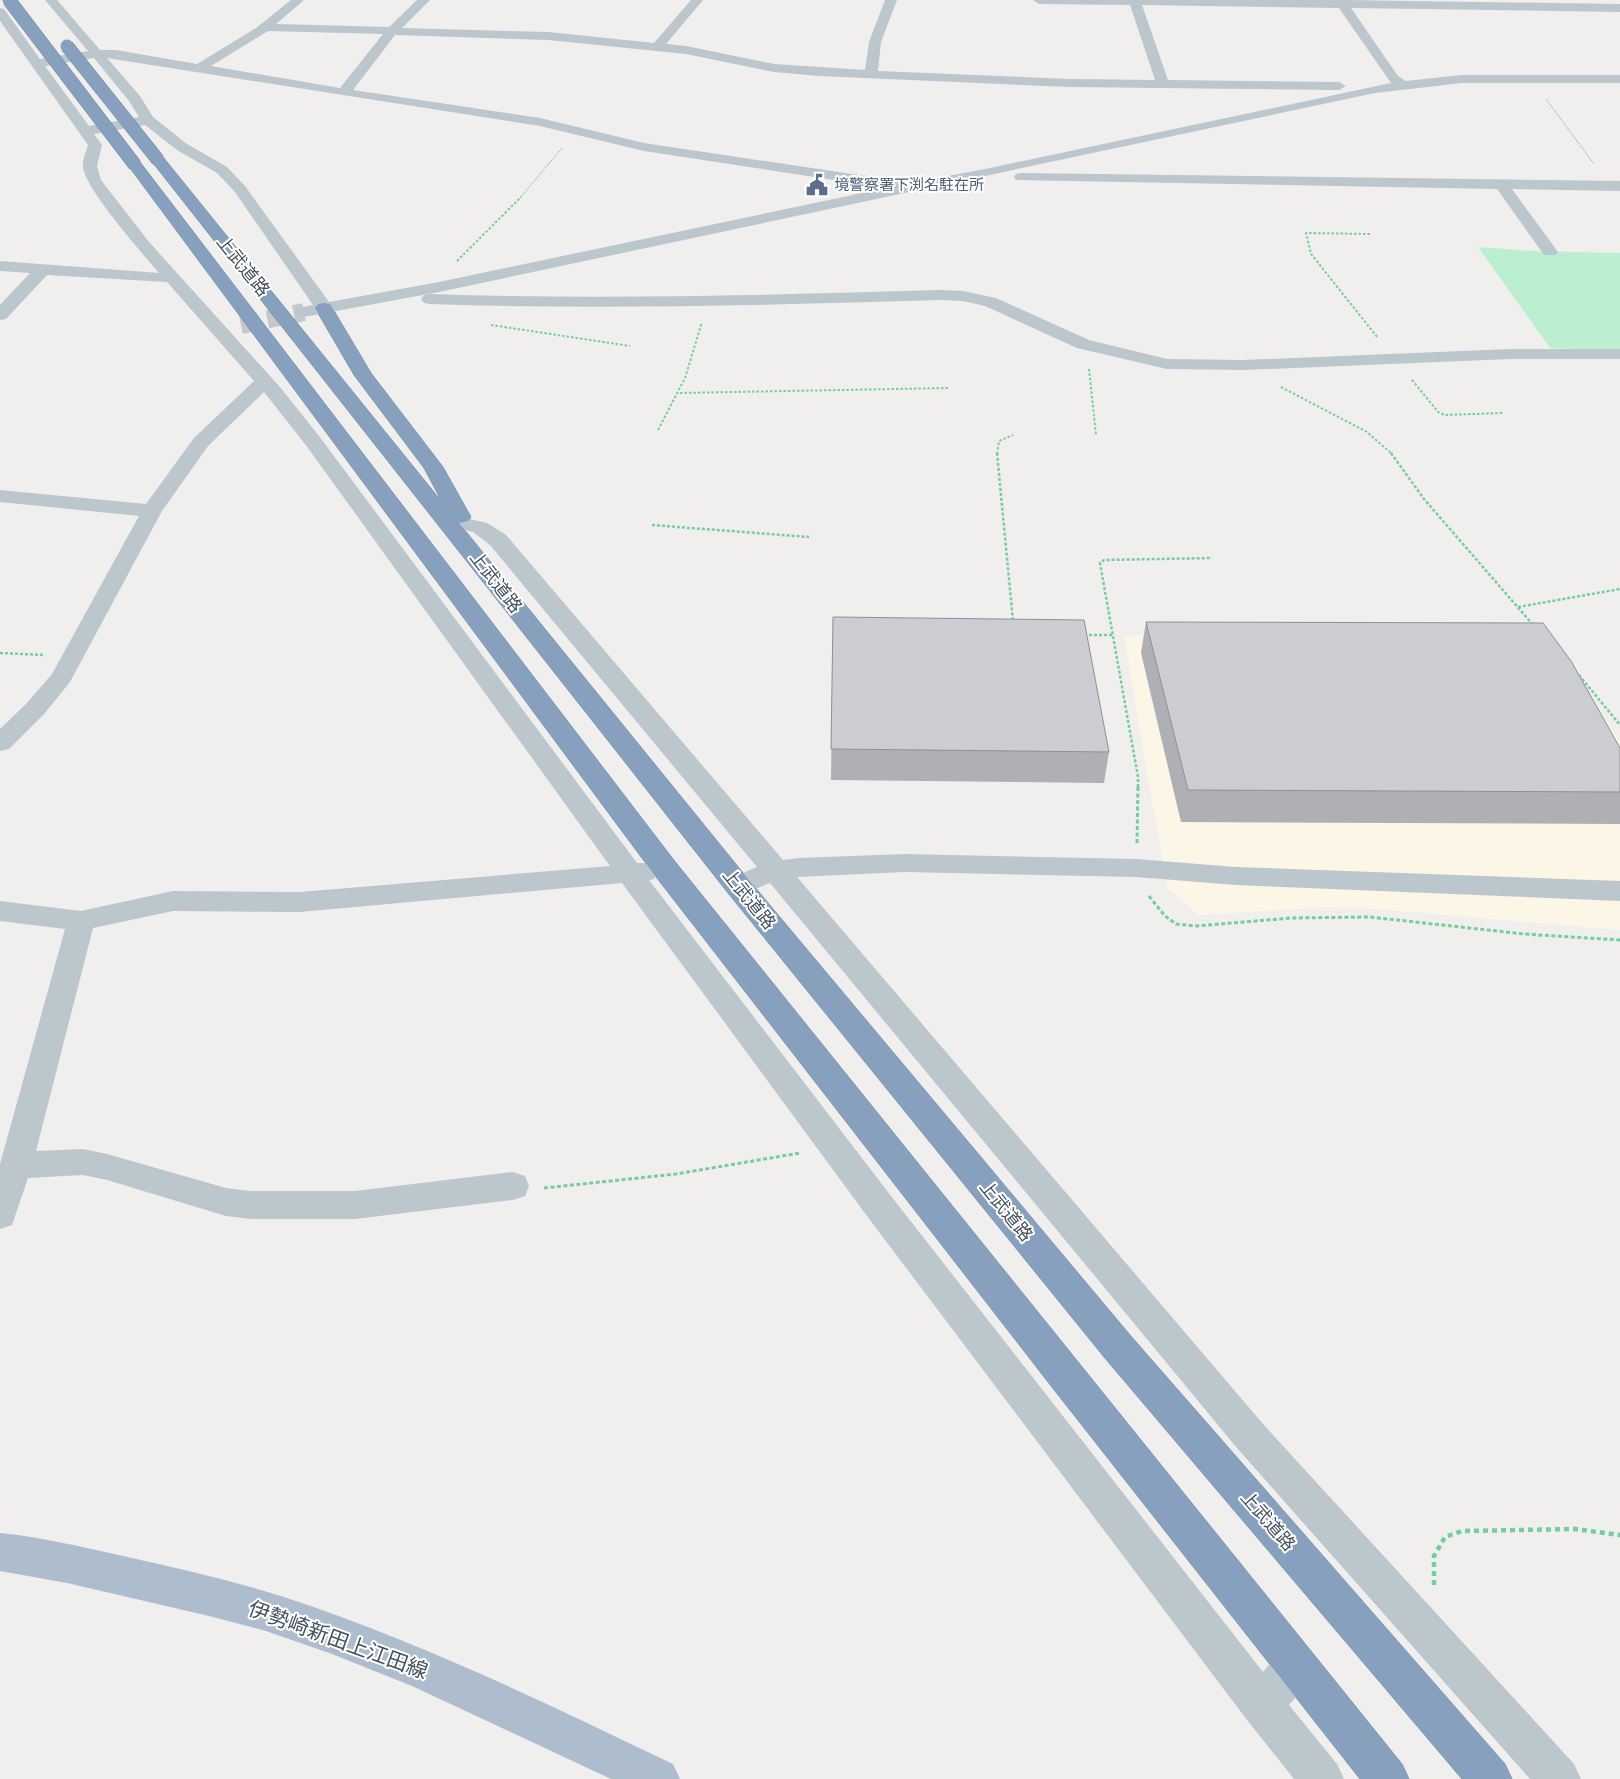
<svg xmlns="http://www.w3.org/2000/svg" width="1620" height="1779" font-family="'DM Sans','Noto Sans JP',sans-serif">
<rect width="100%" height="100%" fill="#f1eeee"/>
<!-- commercial -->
<path fill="#fcf6e7" d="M1533,630L1620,741V930L1377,909L1329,907L1199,915L1167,888L1124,636L1179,632Z"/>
<!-- green -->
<path fill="#bcefd0" d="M1478,247L1531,251L1620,253V351L1550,348Z"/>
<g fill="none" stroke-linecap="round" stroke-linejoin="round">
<!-- minor-tunnel -->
<path stroke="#c6c7ca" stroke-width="18" stroke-dasharray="18 9" stroke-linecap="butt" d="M241,325L304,312"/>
<!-- highway casing -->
<g stroke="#718ba9" stroke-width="1">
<g id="highway">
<path d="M158,156L163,157L442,502L424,468L354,375L315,308L318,304L324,303L330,304L371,373L443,467L471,517L468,521L459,523L748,879L1130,1335L1505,1764L1512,1779H1462L1104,1357L728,893L153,163L151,160L153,157Z"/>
<path d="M135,161L140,162L673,859L1402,1764L1409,1779H1360L1055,1391L653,873L130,168L128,165L130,162Z"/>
</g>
</g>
<!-- path-far4 -->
<g stroke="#75cda2" stroke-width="1" stroke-dasharray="2 1" stroke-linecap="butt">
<path d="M1546,99L1594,164"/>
<path d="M520,198L562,148"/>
</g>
<!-- path-far3 -->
<g stroke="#75cda2" stroke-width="2" stroke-dasharray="2.5 2" stroke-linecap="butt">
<path d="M1370,234L1306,233L1311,254L1378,338"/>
<path d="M457,261L521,197"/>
<path d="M491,325L630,346"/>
<path d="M1089,369L1096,435"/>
<path d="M1412,380L1438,412L1445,415L1503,413"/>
<path d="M1281,387L1367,432L1392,454"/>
<path d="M680,393L949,388"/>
<path d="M658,430L685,378L702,322"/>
<path d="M997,454L999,441L1013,435"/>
</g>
<!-- path-far2 -->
<g stroke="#75cda2" stroke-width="2.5" stroke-dasharray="3 2" stroke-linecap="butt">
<path d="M997,453L1013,621"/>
<path d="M1391,453L1424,499L1534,626"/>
<path d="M652,525L809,537"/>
<path d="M1518,607L1620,589"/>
<path d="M1084,635H1113"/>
<path d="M0,653L44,655"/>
<path d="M1579,675L1620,725"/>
<path d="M1138,787V777L1100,563L1104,560L1212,558"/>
</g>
<!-- path-far1 -->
<g stroke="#75cda2" stroke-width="3" stroke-dasharray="4 2.5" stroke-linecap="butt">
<path d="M1137,843L1138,786"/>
<path d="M1149,896L1165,916L1176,924L1196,926L1291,918L1370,917L1524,934L1620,940"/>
<path d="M544,1188L676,1174L800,1153"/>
</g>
<!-- path -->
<path stroke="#75cda2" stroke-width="4.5" stroke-dasharray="5 4" stroke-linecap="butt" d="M1434,1585V1556L1445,1537L1462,1531L1575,1529L1620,1535"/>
<!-- minor -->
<g fill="#bcc6cd" fill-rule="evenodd">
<path d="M45,0H57L100,50H116L197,64L256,28L291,0H304L276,24L389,27L417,0H430L402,28L548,32L654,43L691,0H703L666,44L686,46L774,64L865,70L869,42L885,0H897L881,42L878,71L1070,79L1155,80L1130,5L1039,4L1033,0H1346L1620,4V12L1351,8L1398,76L1406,81L1462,75H1620V83H1462L1375,93L439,292L304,317L298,316L295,312L298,308L313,305L235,192L217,173L177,150L145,125L94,134L102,145L97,166L101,180L149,242L280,387L319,436L637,863H644L654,865L658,872L654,879L649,880L891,1196L1263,1672L1280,1651L1295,1645L1310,1651L1316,1666L1310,1681L1289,1705L1337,1764L1344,1779H1294L1247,1720L867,1216L622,883L300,912L173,911L93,928L36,1151L83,1149L107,1154L226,1188L250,1191H355L513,1172L525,1176L529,1186L525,1196L513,1200L355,1219H250L226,1216L107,1180L83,1175L28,1178L12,1225L0,1229V1164L65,929L0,921V901L81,911L173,891L300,892L610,866L305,444L264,392L208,446L162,511L70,682L44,714L9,749L0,751V729L26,704L52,674L139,516L0,502V490L146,504L194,438L254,381L167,282L47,275L6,319L0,320V305L30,273L0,271V261L159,273C143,254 85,189 83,167C82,161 86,152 88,145L0,21V8L4,9L40,59L88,51ZM1142,5L1339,8L1391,83L985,169L899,185L897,181L892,180L644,143L540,118L353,90L395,35L548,40L686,54L774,72L819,76L1070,87L1339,90L1346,86L1339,82L1168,80ZM268,31L383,34L340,88L211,66ZM94,58L129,101L139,117L89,126L45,66ZM107,58L540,126L644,151L886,188L439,282L329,302L245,186L227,167L187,144L153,117L140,96Z"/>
<path d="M1021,173L1620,181V191L1512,189L1558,252L1556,255H1544L1497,189L1016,180L1014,177L1016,174Z"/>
<path d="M940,290L963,291L996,298L1089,340L1167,359L1243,360L1510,349H1620V359H1510L1243,370L1167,369L1077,348L985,306L963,301L940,300C770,305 600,310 430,304L424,303L421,299L424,295L430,294C600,300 770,295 940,290Z"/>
<path d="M465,518L487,523L506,535L783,860L799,858L905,854L1136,859L1236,867L1620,881V901L1236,885L1136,877L905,872L797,877L1263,1424L1574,1764L1581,1779H1530L1237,1448L770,883L738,896L728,893L724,886L728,879L757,867L490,545L473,532L458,528L454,524L458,520Z"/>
</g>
<!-- major -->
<path fill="#aebdcd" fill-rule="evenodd" d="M0,1533C42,1537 82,1547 123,1556C177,1568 231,1580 284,1597C418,1641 546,1703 673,1764L680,1779H611L412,1686L332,1654L266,1631L209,1616L67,1583L0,1571Z"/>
<!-- highway -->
<use href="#highway" fill="#86a0bd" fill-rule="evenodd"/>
<!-- highway-bridge casing -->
<g stroke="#718ba9" stroke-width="14" stroke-linecap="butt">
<g id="highway-bridge">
<path d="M9,0L135,165"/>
<path d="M67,46L158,160"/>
</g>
</g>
<!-- highway-bridge -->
<use href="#highway-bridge" stroke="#86a0bd" stroke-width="13"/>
</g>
<!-- wall -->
<g fill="#afb0b5">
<path d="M833,617L1109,752L1104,783L831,780Z"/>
<path d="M1146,622L1620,748V824L1181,822L1141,653Z"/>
</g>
<!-- building -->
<g fill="#cbcdd3" stroke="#8e9094">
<path d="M833,617L1084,620L1109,752L831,749Z"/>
<path d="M1146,622L1543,623L1571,661L1620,748V792L1188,790Z"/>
</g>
<!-- icons -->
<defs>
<g id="civic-bare" transform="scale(1.725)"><path d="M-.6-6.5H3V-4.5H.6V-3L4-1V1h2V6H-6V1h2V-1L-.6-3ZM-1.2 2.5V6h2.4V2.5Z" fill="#5c6f8a" stroke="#fff" stroke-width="2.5" paint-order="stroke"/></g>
</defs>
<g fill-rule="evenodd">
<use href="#civic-bare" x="817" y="185"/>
</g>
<g text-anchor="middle" stroke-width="4" stroke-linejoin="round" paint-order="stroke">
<!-- far-service labels -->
<g font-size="15" fill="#4e5e75" stroke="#fff" text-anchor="start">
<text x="834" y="190">境警察署下渕名駐在所</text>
</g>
<!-- street labels -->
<g font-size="18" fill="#46515c" stroke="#fff">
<text transform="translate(243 266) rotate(51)" y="6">上武道路</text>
<text transform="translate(496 582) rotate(52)" y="6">上武道路</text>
<text transform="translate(749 899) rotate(51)" y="6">上武道路</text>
<text transform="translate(1006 1211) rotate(51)" y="6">上武道路</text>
<text transform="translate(1268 1521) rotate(49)" y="6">上武道路</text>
</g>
<!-- near-street labels -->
<g font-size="21" fill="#46515c" stroke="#fff">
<text transform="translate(338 1640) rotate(20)" y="7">伊勢崎新田上江田線</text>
</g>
</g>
</svg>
